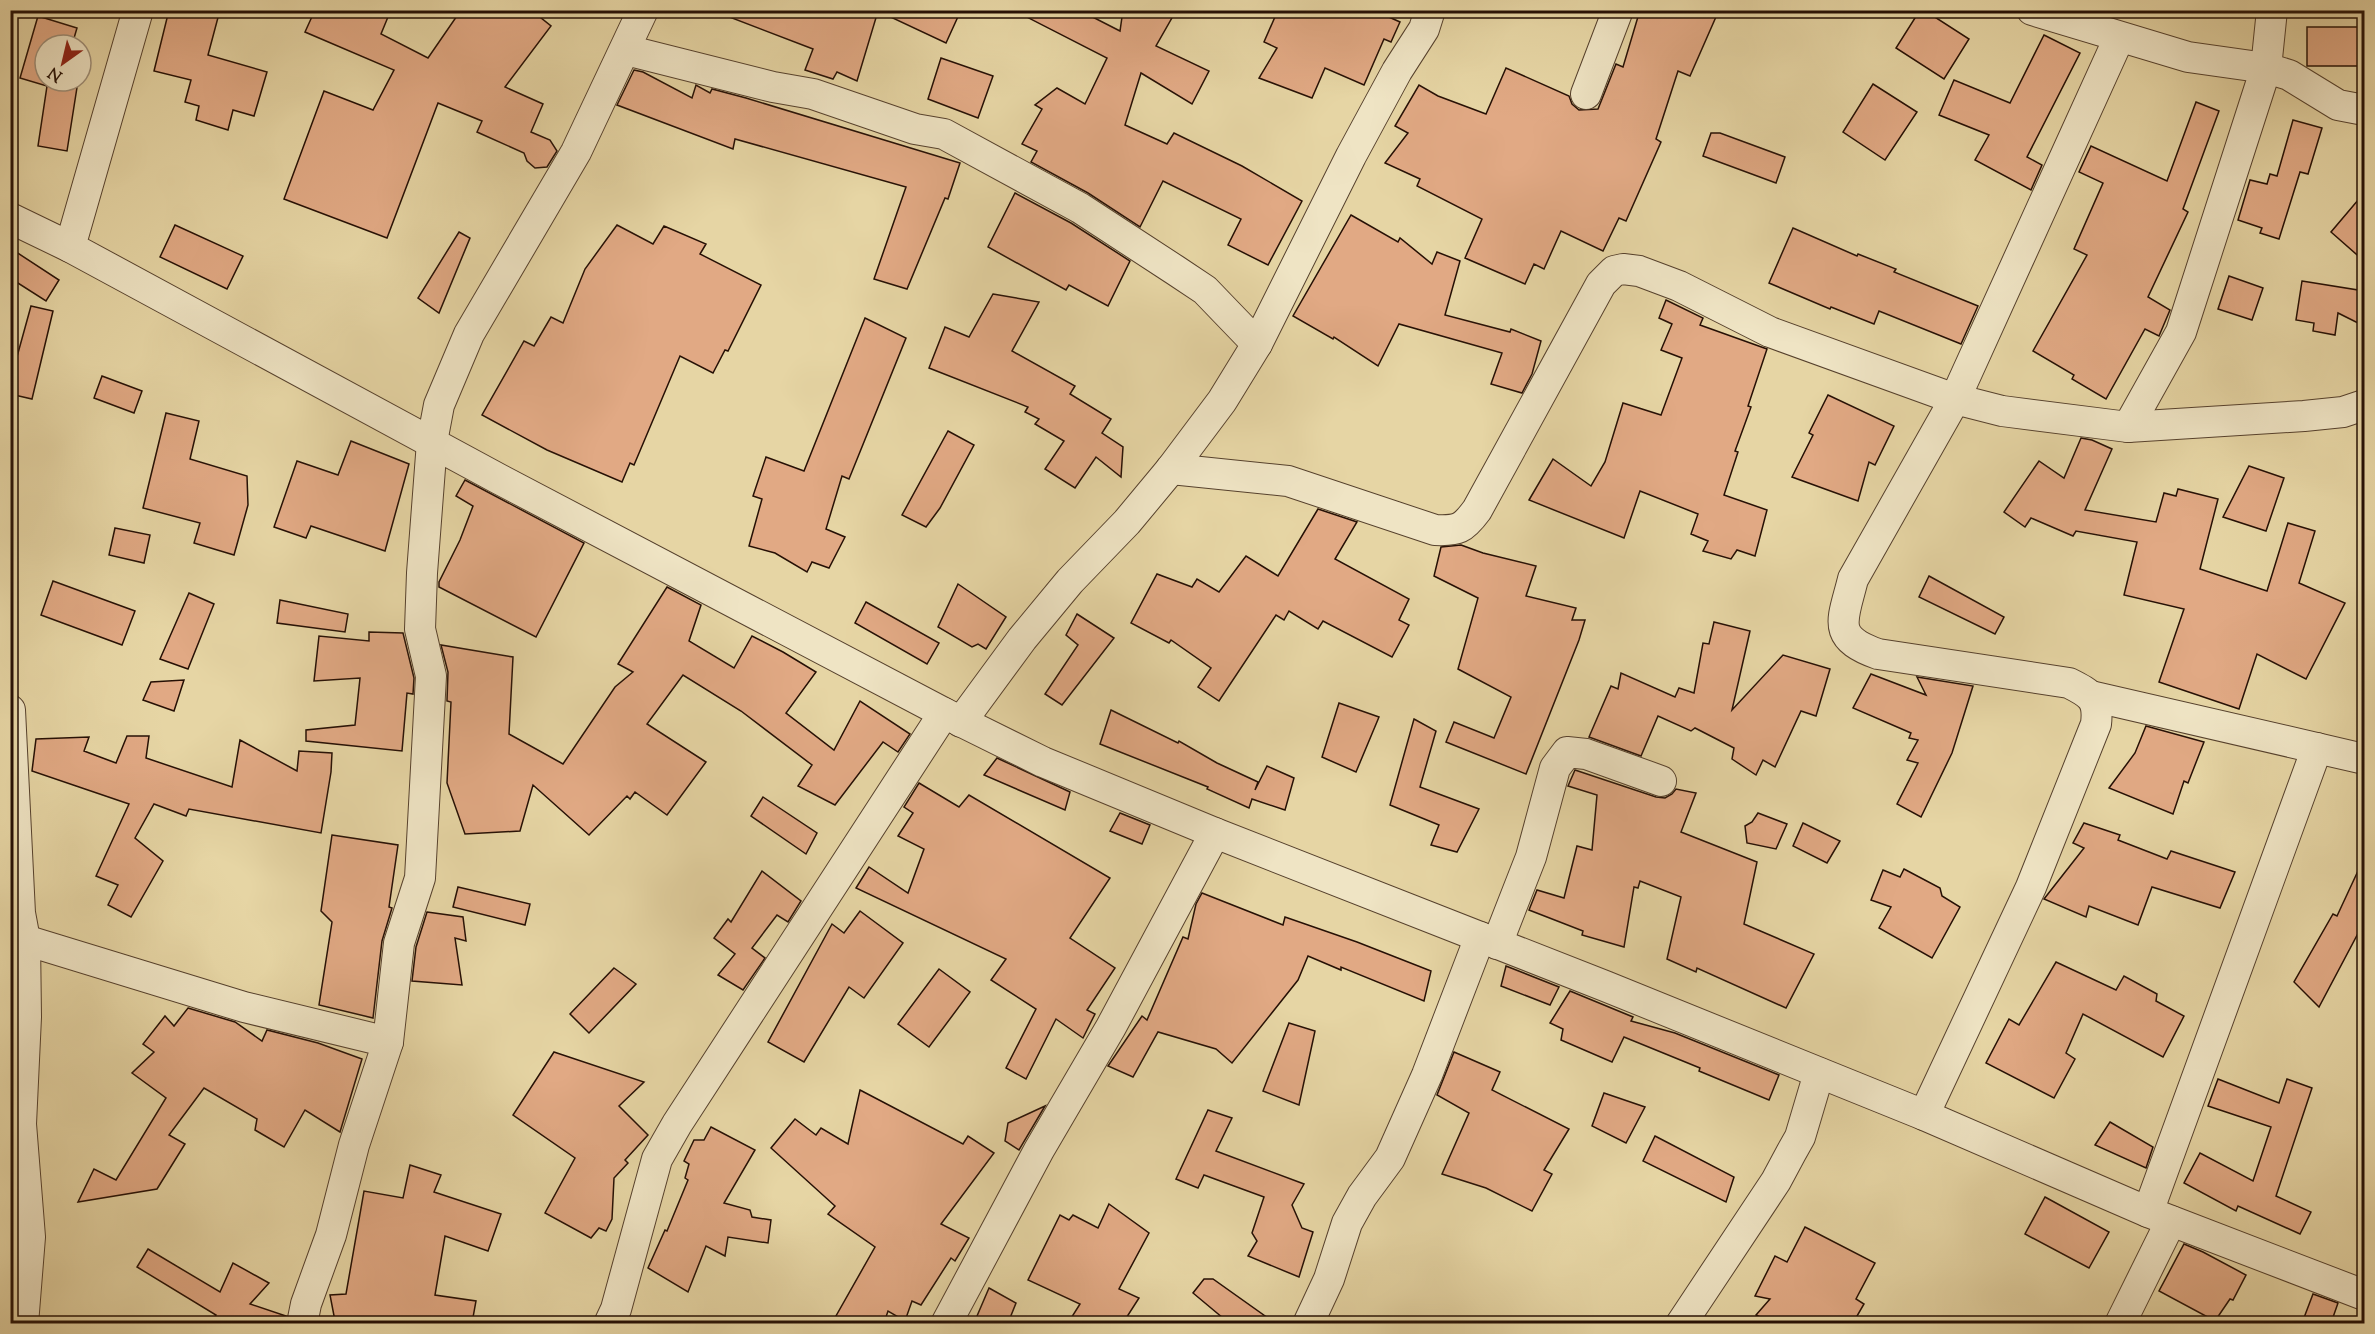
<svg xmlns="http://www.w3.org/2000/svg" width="2375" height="1334" font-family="'Sorts Mill Goudy',serif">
<rect width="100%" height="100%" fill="#e6d5a4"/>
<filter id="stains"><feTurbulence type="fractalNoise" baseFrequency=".00333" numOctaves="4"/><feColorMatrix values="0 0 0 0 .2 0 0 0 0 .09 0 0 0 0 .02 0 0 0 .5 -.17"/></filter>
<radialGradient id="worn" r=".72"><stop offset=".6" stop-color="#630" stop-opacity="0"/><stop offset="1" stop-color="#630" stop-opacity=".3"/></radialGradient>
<!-- building -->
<g fill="#e1a984" stroke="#261005" stroke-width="1.5">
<path d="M169,10H220L208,55L267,72L254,116L233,110L228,130L196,120L199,106L185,102L191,80L154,71Z"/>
<path d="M315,10H373L388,17L381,34L428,58L461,10H531L551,26L505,87L543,104L531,132L550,140L557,151L547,167L535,168L527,161L524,153L477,132L482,121L438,103L387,238L284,199L324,91L373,110L394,70L305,32Z"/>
<path d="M719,10H961L946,43L878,11L857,81L837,72L833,79L805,70L813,49L719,13Z"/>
<path d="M1013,10H1079L1120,31L1123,10H1140L1173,16L1156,46L1209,71L1192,104L1141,73L1125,125L1167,144L1174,133L1242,166L1302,201L1268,265L1228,245L1241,219L1163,181L1140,227L1088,193L1031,162L1037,151L1022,144L1042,109L1035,105L1057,88L1085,104L1107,58Z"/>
<path d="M1278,10H1373L1400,22L1391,42L1384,39L1364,85L1325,68L1312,98L1259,78L1277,48L1264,42Z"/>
<path d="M1640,10H1719L1690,76L1678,71L1656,139L1661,142L1626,221L1619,218L1603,251L1561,231L1544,269L1534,264L1525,284L1465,258L1482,219L1417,186L1420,179L1385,163L1408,133L1395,126L1419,85L1438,96L1486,114L1506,68L1569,96L1572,104L1579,110L1598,109L1616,64L1623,67Z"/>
<path d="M1920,10H1924L1969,39L1944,79L1896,48Z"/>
<path d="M38,16L77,28L72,45H45V81H78L67,151L38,146L47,86L20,78Z"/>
<rect x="2307" y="27" width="57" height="39"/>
<path d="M2044,35L2080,53L2027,157L2042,165L2031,190L1975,160L1989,135L1939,115L1954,80L2010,103Z"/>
<path d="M941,58L993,76L978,118L928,99Z"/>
<path d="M634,70L643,72L692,98L696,85L710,93L712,89L746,98L960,163L948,199L945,198L907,289L874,279L906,187L735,139L733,149L617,105Z"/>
<path d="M1873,84L1917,112L1885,160L1843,132Z"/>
<path d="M2196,102L2219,111L2183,209L2188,212L2148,297L2170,310L2159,336L2145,329L2106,399L2072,379L2074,375L2033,351L2087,255L2074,249L2103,183L2079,172L2091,146L2167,181Z"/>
<path d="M2293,120L2322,128L2308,174L2300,172L2279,239L2260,233L2262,228L2238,220L2250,180L2267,184L2270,174L2277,176Z"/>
<path d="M1711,133H1720L1785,157L1776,183L1703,156Z"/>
<path d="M1015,193L1071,223L1130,261L1108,306L1069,285L1066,290L988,247Z"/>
<path d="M2364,193V261L2331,232Z"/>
<path d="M1351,215L1398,242L1400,238L1432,264L1437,252L1460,261L1445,315L1510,332L1511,329L1541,341L1532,374L1522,393L1491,384L1502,353L1399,324L1378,366L1334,337L1333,339L1293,316Z"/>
<path d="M175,225L243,256L227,289L160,257Z"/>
<path d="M617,225L653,244L664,226L706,244L700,254L761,285L728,351L725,350L713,373L680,356L634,465L630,463L622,482L547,450L482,415L524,341L534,346L551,317L563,323L585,269Z"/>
<path d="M1793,228L1857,256L1858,254L1896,269L1894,272L1978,306L1961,344L1879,311L1874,324L1831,307L1830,309L1769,283Z"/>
<path d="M459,232L470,238L439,313L418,298Z"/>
<path d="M10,248L59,280L46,301L10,278Z"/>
<path d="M2229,276L2263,288L2252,320L2218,309Z"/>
<path d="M2302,281L2364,291V326L2338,313L2335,335L2313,331L2314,323L2296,320Z"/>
<path d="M993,294L1039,302L1012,351L1075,386L1070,394L1111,419L1102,433L1123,447L1121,477L1096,457L1075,488L1045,469L1064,441L1035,424L1039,419L1025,412L1028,407L929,368L945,327L969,337Z"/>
<path d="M1666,300L1703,318L1700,325L1767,349L1748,406L1751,407L1735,451L1738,452L1724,495L1767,510L1755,556L1737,550L1731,559L1703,551L1708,541L1691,534L1698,514L1640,491L1624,538L1529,500L1553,459L1591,486L1605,462L1623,403L1661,415L1682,358L1661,350L1672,324L1659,318Z"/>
<path d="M31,306L53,311L32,399L10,394V382Z"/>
<path d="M865,318L906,338L849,479L842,476L826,529L845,537L829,568L812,562L807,572L775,553L749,546L762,499L753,496L766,457L804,471Z"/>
<path d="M102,376L142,391L134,413L94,398Z"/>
<path d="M1828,395L1894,426L1875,465L1869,462L1858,501L1792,477L1813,435L1809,433Z"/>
<path d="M166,413L199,421L190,459L247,476L248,505L234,555L194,543L200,523L143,508Z"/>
<path d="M948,431L974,445L940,508L926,527L902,515Z"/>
<path d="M2081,438L2092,440L2112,449L2085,510L2156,522L2164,493L2176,496L2178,489L2218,499L2200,569L2267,591L2288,523L2315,531L2299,583L2345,603L2306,679L2257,654L2239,709L2159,682L2184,609L2124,595L2137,542L2076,531L2073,536L2031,518L2025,527L2004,512L2039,461L2064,478Z"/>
<path d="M351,441L409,464L385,551L311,526L306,538L274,527L297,461L338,475Z"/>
<path d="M2249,466L2284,478L2266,531L2223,517Z"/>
<path d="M465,480L584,543L536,637L439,587V582L460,540L473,506L456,496Z"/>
<path d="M1318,509L1357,522L1335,559L1409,599L1399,620L1409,625L1392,657L1323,621L1318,629L1289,611L1284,620L1276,615L1219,701L1198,687L1211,668L1171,640L1169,643L1131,623L1157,574L1192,587L1197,579L1219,592L1246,556L1278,576Z"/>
<path d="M115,528L150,535L144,563L109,555Z"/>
<path d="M1461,545L1483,553L1536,566L1526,596L1576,608L1572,620H1585L1579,640L1526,774L1446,742L1454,722L1494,738L1511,697L1458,669L1478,598L1434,576L1441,547Z"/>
<path d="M1929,576L2004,617L1995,634L1919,597Z"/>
<path d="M53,581L135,611L122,645L41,615Z"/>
<path d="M958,584L1006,617L986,649L978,644L972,647L938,627Z"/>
<path d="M667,587L701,605L689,641L734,668L752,636L783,652L816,672L786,713L834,750L860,701L910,734L898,752L883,742L835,805L798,786L812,765L741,711L683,675L647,724L706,762L667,815L635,792L630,799L627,796L589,835L533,785L520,831L465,834L447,783L451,702L447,701L448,672L441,645L513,657L509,734L563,764L615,687L633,672L618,664Z"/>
<path d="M189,593L214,604L188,669L160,659Z"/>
<path d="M280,600L348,614L345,632L277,623Z"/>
<path d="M866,602L939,643L927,664L855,623Z"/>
<path d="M1077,614L1114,638L1062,705L1045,694L1078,645L1066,635Z"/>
<path d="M1714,622L1750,631L1732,710L1783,655L1830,669L1816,716L1801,711L1775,767L1763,760L1756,775L1732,759L1734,748L1695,728L1691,731L1658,716L1641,756L1589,737L1611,686L1618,689L1621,673L1675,697L1679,688L1694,693L1703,643L1709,644Z"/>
<path d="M369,632L403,633L414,678L413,694L407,693L402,751L306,741V730L355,725L360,678L314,681L319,636L369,641Z"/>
<path d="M1871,674L1926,695L1917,677L1973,686L1952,753L1921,817L1897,804L1918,763L1907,760L1918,740L1909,738L1911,733L1853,708Z"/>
<path d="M184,680L174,711L143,700L151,682Z"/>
<path d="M1339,703L1379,717L1356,772L1322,757Z"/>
<path d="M1111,710L1178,743L1179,741L1217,763L1258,782L1255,790L1267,766L1294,778L1285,810L1252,799L1249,808L1207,789L1208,787L1100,744Z"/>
<path d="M1414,719L1436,731L1420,787L1479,809L1457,852L1431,845L1439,825L1390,805Z"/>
<path d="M2146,726L2204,742L2188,783L2184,781L2173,814L2109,788L2135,753Z"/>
<path d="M127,736H149L146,758L232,787L240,740L297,771L299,751L332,753L331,772L321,833L189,809L186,816L154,804L135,838L163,861L131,917L108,905L118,885L96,876L129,804L32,771L36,739L89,737L84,751L116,763Z"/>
<path d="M997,758L1070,792L1065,810L984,775Z"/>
<path d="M1575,770L1656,797L1665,798L1672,794L1676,789L1696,793L1681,832L1757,862L1744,924L1814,954L1786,1008L1697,968L1696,972L1667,959L1681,897L1640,881L1638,888L1634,887L1624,947L1582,935L1583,931L1529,910L1537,890L1564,898L1577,846L1592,850L1597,795L1568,786Z"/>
<path d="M919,783L959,807L969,795L1110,878L1070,938L1115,968L1087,1010L1095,1014L1083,1038L1056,1019L1026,1079L1006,1068L1036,1009L991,980L1006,959L856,888L869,867L908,893L924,849L898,836L913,813L904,807Z"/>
<path d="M763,797L817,833L806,854L751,816Z"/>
<path d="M1120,813L1150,825L1142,844L1110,831Z"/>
<path d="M1758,813L1787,824L1776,849L1747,843L1745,826L1752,822Z"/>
<path d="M1803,823L1840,841L1827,863L1793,846Z"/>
<path d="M2084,823L2120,835L2118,840L2167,859L2171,851L2235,872L2220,908L2152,887L2138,925L2089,906L2086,917L2044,899L2084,848L2073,843Z"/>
<path d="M332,835L398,845L389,907L392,908L382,941L373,1018L319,1005L332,922L321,911Z"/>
<path d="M2364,858V922L2319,1007L2294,982L2333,914L2337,916Z"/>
<path d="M1904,869L1940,888L1942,896L1960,907L1932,958L1879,928L1891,907L1871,900L1883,870L1900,877Z"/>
<path d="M762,871L801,901L788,922L777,915L752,948L765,958L743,990L718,975L735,954L714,938L728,919L731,922Z"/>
<path d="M458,887L530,904L525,925L453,907Z"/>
<path d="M1202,893L1283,925L1285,917L1357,942L1431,971L1424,1001L1341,967V970L1308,956L1298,980L1232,1063L1216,1049L1158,1032L1133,1077L1108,1066L1142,1016L1147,1020L1183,937L1188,939L1196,904Z"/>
<path d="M860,911L903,943L864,998L849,987L804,1062L768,1042L832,924L844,933Z"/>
<path d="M427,912L463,917L466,941L455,938L462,985L412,981L416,947Z"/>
<path d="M2056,962L2116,990L2124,976L2157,994L2156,1001L2184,1016L2163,1057L2083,1014L2066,1053L2075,1059L2054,1098L1986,1063L2009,1019L2019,1025Z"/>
<path d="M1506,966L1559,987L1550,1005L1501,986Z"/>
<path d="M614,968L636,984L589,1033L570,1014Z"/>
<path d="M939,969L970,992L929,1047L898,1024Z"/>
<path d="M1570,991L1633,1017L1631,1021L1675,1033L1779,1075L1769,1100L1699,1071L1700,1068L1624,1037L1612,1062L1561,1040L1563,1029L1550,1023Z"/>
<path d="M188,1008L235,1022L262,1041L267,1030L318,1043L362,1059L340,1132L305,1110L284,1147L255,1130L257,1119L204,1088L169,1135L185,1144L157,1189L78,1202L94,1169L116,1180L166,1098L132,1073L154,1052L143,1044L165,1016L174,1026Z"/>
<path d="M1289,1023L1315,1031L1299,1105L1263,1091Z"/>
<path d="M554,1052L644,1082L619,1106L648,1135L625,1160L628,1163L614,1178L612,1219L606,1231L599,1228L591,1238L545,1213L575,1158L513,1115Z"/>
<path d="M1454,1052L1500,1072L1492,1090L1569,1129L1544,1170L1552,1174L1532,1211L1486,1188L1442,1174L1469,1113L1437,1095Z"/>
<path d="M2218,1079L2279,1103L2287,1079L2312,1088L2276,1196L2311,1212L2300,1234L2238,1206L2236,1211L2184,1183L2200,1153L2253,1181L2271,1127L2208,1106Z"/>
<path d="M860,1090L963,1144L968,1136L994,1153L941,1224L969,1238L955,1261L951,1258L921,1305L912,1301L905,1321L888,1311L884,1323H832L875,1247L828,1214L835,1206L771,1148L795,1119L816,1135L821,1128L848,1144Z"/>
<path d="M1604,1093L1645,1107L1626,1143L1592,1126Z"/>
<path d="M1045,1106L1019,1150L1005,1141L1008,1123Z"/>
<path d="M1208,1110L1232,1118L1216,1151L1304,1184L1292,1205L1302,1228L1313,1232L1299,1277L1248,1256L1257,1241L1252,1233L1264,1197L1204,1175L1198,1188L1176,1179Z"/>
<path d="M2110,1122L2153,1147L2146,1168L2095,1145Z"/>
<path d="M711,1127L755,1150L724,1203L750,1210L752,1217L771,1220L768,1243L728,1237L725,1256L706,1246L688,1292L648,1268L665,1230L667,1231L688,1180L685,1178L689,1164L684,1161L694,1140H704Z"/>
<path d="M1655,1136L1734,1177L1726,1202L1643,1161Z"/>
<path d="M410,1165L441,1175L434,1192L501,1214L488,1251L445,1236L435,1295L476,1301L472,1323L335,1321L330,1295L346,1294L364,1191L403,1198Z"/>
<path d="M2045,1197L2109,1232L2089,1268L2025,1234Z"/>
<path d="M1109,1204L1149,1233L1119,1289L1139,1298L1123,1323H1068L1080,1304L1028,1280L1060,1215L1069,1220L1073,1215L1098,1228Z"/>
<path d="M1805,1227L1875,1263L1856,1299L1864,1304L1853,1323H1773L1756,1315L1770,1299L1755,1296L1775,1256L1787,1262Z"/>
<path d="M2184,1244L2203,1252L2246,1275L2233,1300L2230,1299L2215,1321L2159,1291Z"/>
<path d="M148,1249L220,1292L233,1263L269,1283L250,1304L286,1316L285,1323H211L216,1315L137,1267Z"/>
<path d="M1204,1279H1213L1275,1323H1229L1193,1293Z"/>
<path d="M989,1288L1016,1303L1008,1323H974Z"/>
<path d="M2313,1294L2338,1303L2331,1323H2302Z"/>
</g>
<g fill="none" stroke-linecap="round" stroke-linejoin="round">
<!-- minor casing -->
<g stroke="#56412d" stroke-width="32">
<g id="minor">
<path d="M138,10L70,247L499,479L944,713L1043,762L1215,833L1605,986L1924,1115L2148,1212L2364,1295"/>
<path d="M2032,10L2188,57L2266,68L2289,75L2338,105L2364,110"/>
<path d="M626,50L773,87L813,94L915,129L944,134L1080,208L1175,270L1205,290L1257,344"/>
<path d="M1586,94L1618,10"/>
<path d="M10,218L70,247"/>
<path d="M2128,427L2181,332L2266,68L2272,10"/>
<path d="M1171,469L1288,481L1435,530C1458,531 1463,529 1477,510L1601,284L1614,271L1623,269L1639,271L1679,286L1770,332L1955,399L2002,411L2128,427L2304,416L2343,412L2364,405"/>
<path d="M2091,696L2364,759"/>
<path d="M10,710L20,913L25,940L26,1017L21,1124L30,1237L23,1324"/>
<path d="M961,722L1022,639L1070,581L1127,522L1171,469L1222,401L1257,344L1351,156L1397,71L1424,29L1430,10"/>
<path d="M25,940L244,1007L388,1042"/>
<path d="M1497,944L1531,857L1555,768L1567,752L1586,754L1661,781"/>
<path d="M1924,1115L2031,887L2096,724C2099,699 2091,694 2069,683L1878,654C1830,637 1843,620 1853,579L1955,399L2119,38"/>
<path d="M2148,1212L2317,748"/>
<path d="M302,1324L306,1304L331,1235L354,1145L388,1042L399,943L420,878L431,676L420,629L422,573L432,442L439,405L469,334L576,152L643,10"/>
<path d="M609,1324L616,1309L657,1159L677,1124L944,713"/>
<path d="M946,1324L1039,1150L1111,1027L1215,833"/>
<path d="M1308,1324L1329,1279L1347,1223L1362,1196L1390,1158L1427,1075L1480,937"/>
<path d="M1681,1324L1776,1181L1791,1153L1800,1137L1819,1073"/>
<path d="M2120,1324L2171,1221"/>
</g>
</g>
<!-- minor -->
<use href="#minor" stroke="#efe4c4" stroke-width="30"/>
</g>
<!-- margin -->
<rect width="2375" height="1334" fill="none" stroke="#e6d5a4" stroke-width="36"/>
<rect x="12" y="12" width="2351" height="1310" fill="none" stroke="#261005" stroke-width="3"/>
<rect x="18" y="18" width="2339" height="1298" fill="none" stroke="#261005" stroke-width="1.5"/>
<!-- north arrow -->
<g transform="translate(63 63) rotate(214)"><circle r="28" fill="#efe4c4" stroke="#9f8f78" stroke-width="1.5"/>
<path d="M0-4.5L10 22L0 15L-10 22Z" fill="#8f2418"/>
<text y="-9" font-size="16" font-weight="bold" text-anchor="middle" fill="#261005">N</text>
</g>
<rect width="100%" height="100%" filter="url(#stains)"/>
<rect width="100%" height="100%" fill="url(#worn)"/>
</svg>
